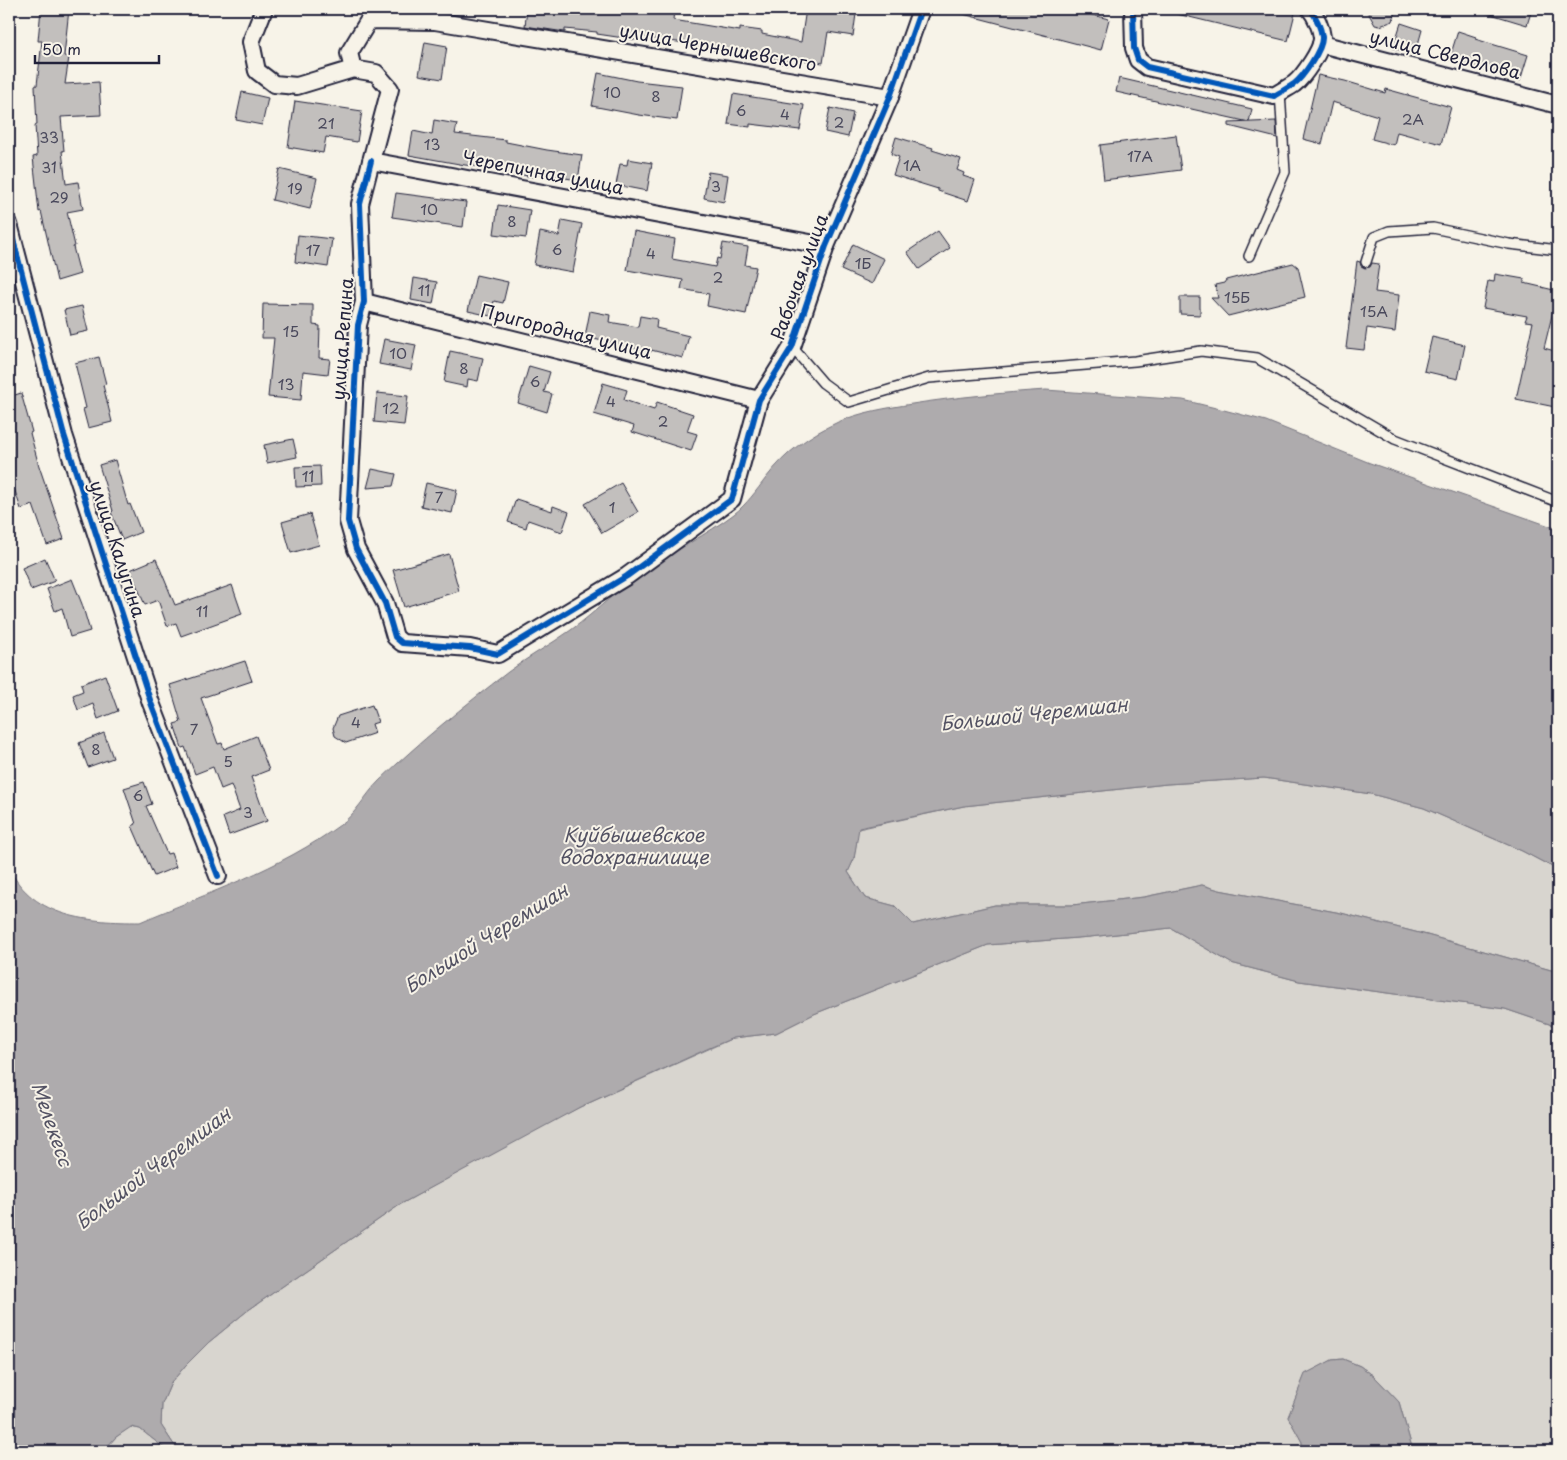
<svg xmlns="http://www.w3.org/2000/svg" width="1567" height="1460" font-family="'Playpen Sans',sans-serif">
<rect width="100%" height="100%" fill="#f7f3e8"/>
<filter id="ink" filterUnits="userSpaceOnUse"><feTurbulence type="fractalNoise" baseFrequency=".02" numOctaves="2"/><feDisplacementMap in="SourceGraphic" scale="10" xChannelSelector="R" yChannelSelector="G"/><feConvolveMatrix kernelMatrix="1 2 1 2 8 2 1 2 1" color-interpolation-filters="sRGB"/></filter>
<g filter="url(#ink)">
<!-- green -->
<g fill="#d8d5cf" stroke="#7d7c85">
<path d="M1264,778L1371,794L1424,808L1522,851L1558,870V972L1427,935L1341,913L1219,890L1202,885L1144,897L1072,905H995L913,924L895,906L865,898L848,872L854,859L858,829L964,806L1167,784Z"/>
<path d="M1171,928L1231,963L1299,981L1505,1009L1558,1027V1451H1413L1399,1402L1374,1376L1360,1366L1343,1359L1332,1360L1305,1375L1288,1417L1302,1442V1451H178L161,1425L162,1404L171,1383L185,1366L209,1342L247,1311L401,1204L535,1130L580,1107L733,1038L776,1033L814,1014L988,945L1090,937Z"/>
<path d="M130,1427L140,1429L168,1451H103L116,1437Z"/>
</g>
<!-- water -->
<g fill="#aeabad" stroke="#76747f">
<path d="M1046,390L1183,400L1220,409L1266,421L1370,463L1558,529V870L1522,851L1424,808L1371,794L1264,778L1167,784L964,806L859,828L854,859L848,872L865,898L895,906L913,924L995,905H1072L1144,897L1202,885L1219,890L1341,913L1427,935L1558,972V1027L1505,1009L1299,981L1231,963L1171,928L1090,937L988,945L814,1014L776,1033L733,1038L707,1049L580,1107L401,1204L247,1311L209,1342L185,1366L171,1383L162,1404L161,1425L178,1451H168L140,1429L131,1427L116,1437L103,1451H9V868C34,919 90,922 140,922C208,893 280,869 340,825C356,814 365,795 379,781C419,742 464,706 508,672C528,657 550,645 571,630C597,611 620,587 647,569C676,550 706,535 734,514C747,504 756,491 766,478C786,452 808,436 838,422C861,412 887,408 912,404C956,397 1001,393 1046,390Z"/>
<path d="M1343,1359L1360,1366L1374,1376L1399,1402L1413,1451H1302V1442L1288,1417L1305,1374L1332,1360Z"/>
</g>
<!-- building -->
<g fill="#c2bfbd" stroke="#22223b">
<path d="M41,9H69L64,56L69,57L65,84L99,82L101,115L61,117L64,151H62L66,184L78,182L83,209L67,212L75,246L73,247L80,274L57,281L41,211L39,212L33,157L37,156L35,125H37L35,86L37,85L42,41H38Z"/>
<path d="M527,9H571L600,12V9L674,10L673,20L740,31V28L762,31V34L801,42L806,9H821L856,14L853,36L828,32L823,63L788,58L787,64L737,56V54L693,47V44L638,37L637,40L597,34V32L565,29V32L525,26Z"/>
<path d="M959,9H1068L1109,19L1101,50L959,13Z"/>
<path d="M1177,9H1296L1288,41L1177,14Z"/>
<path d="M1366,9H1396L1393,21L1380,26L1375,25Z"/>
<path d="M1484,9H1532L1527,25L1484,12Z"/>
<path d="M1401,23L1422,30L1415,55L1393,48Z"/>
<path d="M1458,31L1476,37L1475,39L1528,55L1520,81L1449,60Z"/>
<path d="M425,42L447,46L442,79L419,75Z"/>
<path d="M598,73L637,81L682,86L677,120L639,115L592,106Z"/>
<path d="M1318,75L1345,81L1385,93L1386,89L1451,107L1441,144L1397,132L1394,145L1372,139L1378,116L1332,102L1322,144L1303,139Z"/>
<path d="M1119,78L1252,109L1249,122L1116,92Z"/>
<path d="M242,92L268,98L262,125L236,120Z"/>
<path d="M733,94L804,105L800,130L750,124V127L728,124Z"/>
<path d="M295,101L362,111L357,142L326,137L323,153L288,147Z"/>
<path d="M830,108L853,113L848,137L825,132Z"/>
<path d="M434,120L457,124L455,134L506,140V142L547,150L582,155L578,180L533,173V177L506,172L507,170L465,165L409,155L413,131L432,135Z"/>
<path d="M1276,121L1277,138L1229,126V123Z"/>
<path d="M1176,135L1181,170L1104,180L1100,145Z"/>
<path d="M896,137L933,148L932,150L961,159L957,170L964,173L963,176L975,180L968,201L938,191V189L893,175L899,157L891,154Z"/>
<path d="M628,159L652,163L647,191L616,185L620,164L627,165Z"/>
<path d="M279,169L317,178L310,209L272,200Z"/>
<path d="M708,172L728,175L724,202L704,198Z"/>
<path d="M396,193L466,202L463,227L392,217Z"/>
<path d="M498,205L530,210L526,238L494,234Z"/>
<path d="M562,220L582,224L573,272L534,265L540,232L559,236Z"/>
<path d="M634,231L675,239L672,259L715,267L717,258L720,259L723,243L748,247L745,265L756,267L746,314L707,306L709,294L681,289L683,280L627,270Z"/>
<path d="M938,231L950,248L919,269L907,252Z"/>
<path d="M298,235L332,239L328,267L295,262Z"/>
<path d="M853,244L884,259L872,284L841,270Z"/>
<path d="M1357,261L1360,262L1361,266L1365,268L1370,267L1372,263L1379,264L1375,292L1399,295L1395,332L1367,328L1364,350L1346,348Z"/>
<path d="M1293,263L1298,267L1305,297L1228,316L1211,298H1218L1215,285L1224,283L1226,280Z"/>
<path d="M1495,274L1524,279V283L1558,291L1544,348L1558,352V392L1555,407L1516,399L1533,322L1525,321L1527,316L1483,308L1488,281L1494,282Z"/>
<path d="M476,275L508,282L503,303L494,301L491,316L468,311Z"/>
<path d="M414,278L437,282L433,304L411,300Z"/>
<path d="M1180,297H1200V315L1180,314Z"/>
<path d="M263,304L313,305V325L320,326L319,358L330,359L328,374L303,371L301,400L268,397L274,338H262Z"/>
<path d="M82,306L88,331L70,335L64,310Z"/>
<path d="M590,311L610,315L609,322L638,327L640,316L657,319L656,328L689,336L683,358L651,350V352L585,337Z"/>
<path d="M1432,337L1465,345L1458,379L1424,371Z"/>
<path d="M384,339L416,345L411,370L379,364Z"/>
<path d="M450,351L483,358L478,381L468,379L467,387L444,382Z"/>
<path d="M99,357L106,384L103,385L112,422L88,428L83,409L86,408L75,363Z"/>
<path d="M529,366L550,372L544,392L552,394L547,412L518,403Z"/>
<path d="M603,383L627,390L624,400L654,410L657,402L693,414L687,431L697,434L691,451L632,432L634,426L594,414Z"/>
<path d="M21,393L32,432L30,433L39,466L64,539L47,545L33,505L21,509L9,473V397Z"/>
<path d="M377,393L408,396L404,425L374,422Z"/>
<path d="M293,439L297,457L267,463L264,445Z"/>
<path d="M115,460L128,505L130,504L141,532L122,540L111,512L113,511L99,465Z"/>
<path d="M320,466L321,486L296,487L295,467Z"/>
<path d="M372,469L396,474L393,486L367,488Z"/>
<path d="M426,483L457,490L452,513L421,506Z"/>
<path d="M621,483L638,512L602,533L585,504Z"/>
<path d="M516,499L552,511L553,506L569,512L562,532L528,520L526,528L508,522Z"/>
<path d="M310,514L319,545L291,553L282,522Z"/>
<path d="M449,554L459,591L404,607L393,570Z"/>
<path d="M45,558L55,581L31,590L22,568Z"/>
<path d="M156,559L175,605L232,585L242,614L181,636L176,623L167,626L158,600L145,605L130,570Z"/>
<path d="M72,579L82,604L90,631L70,637L62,608L55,611L47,589Z"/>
<path d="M245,661L252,681L201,698L218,744L222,743L224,749L256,736L269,770L251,777L267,821L229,835L223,817L240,810L231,785L221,789L213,767L195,774L185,747L182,748L174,724L181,722L170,685Z"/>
<path d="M105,675L118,711L98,719L93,704L78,710L73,695L83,691L81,684Z"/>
<path d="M372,705L378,722L372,724L375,733L346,743L335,736L333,728L338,716Z"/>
<path d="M104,733L113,758L88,767L79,743Z"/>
<path d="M144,782L152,804L146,806L167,854L171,853L176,867L154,876L132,826L136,824L124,788Z"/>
</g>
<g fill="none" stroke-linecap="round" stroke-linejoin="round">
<!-- lane casing -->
<g stroke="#22223b" stroke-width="12">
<g id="lane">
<path d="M1249,256L1285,172L1280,92"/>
<path d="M1366,262L1374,237L1389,231L1433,228L1509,244L1558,250"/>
<path d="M792,347L823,383L849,402L929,378L1135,361L1201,351L1257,358L1395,439L1558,502"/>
</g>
</g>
<!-- street casing -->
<g stroke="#22223b" stroke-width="20">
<g id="street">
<path d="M264,9L251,42L257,71L274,84L297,86L353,69L349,53L369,20L435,21L890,97"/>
<path d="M1133,9L1134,48L1138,60L1147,67L1274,96C1280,92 1288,88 1294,84C1303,77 1323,49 1322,37C1321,28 1316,16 1310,9"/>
<path d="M1321,44L1558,105"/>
<path d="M353,69L376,73L390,89L371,161L826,246"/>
<path d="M371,161L360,204L364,302L358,325L348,521L356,549L385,603L395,637L402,643L470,648L498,654L627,576L732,499L759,400L792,347L826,246L890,97L921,9"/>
<path d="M9,224L64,435L151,703L218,876"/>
<path d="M364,302L759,400"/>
</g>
</g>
<!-- lane -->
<use href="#lane" stroke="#f7f3e8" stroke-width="9"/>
<!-- street -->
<use href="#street" stroke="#f7f3e8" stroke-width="16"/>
<!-- cycleway casing -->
<g stroke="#f7f3e8" stroke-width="9">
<g id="cycleway">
<path d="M1133,9L1134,48L1138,60L1147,67L1274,96C1280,92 1288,88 1294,84C1303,77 1323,49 1322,37C1321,28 1316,16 1310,9"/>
<path d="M371,161L360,204L364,302L358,325L348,521L356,549L385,603L395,637L402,643L470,648L498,654L627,576L732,499L759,400L792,347L826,246L890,97L921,9"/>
<path d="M9,224L64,435L151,703L218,876"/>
</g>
</g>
<!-- cycleway -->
<use href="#cycleway" stroke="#0057b8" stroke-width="6"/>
</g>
</g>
<g text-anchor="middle" stroke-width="4" stroke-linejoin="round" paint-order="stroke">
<!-- number labels -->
<g font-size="15" fill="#4a495c">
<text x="612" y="98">10</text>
<text x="656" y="102">8</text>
<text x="741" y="116">6</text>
<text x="785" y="120">4</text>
<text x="1413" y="125">2А</text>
<text x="839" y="128">2</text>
<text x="326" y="129">21</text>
<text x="49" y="143">33</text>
<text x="432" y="150">13</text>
<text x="1140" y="162">17А</text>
<text x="912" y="171">1А</text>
<text x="49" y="173">31</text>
<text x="716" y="192">3</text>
<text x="295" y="194">19</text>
<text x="59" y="203">29</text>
<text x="429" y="215">10</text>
<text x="512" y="227">8</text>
<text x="557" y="255">6</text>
<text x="313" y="256">17</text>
<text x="651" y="259">4</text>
<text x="863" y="269">1Б</text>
<text x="718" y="283">2</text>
<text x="424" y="296">11</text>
<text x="1237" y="303">15Б</text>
<text x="1374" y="317">15А</text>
<text x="291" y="337">15</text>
<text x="398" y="359">10</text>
<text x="464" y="374">8</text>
<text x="535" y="387">6</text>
<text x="286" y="390">13</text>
<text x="611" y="407">4</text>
<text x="391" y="414">12</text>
<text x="663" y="427">2</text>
<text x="308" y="482">11</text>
<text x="439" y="503">7</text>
<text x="612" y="513">1</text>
<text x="202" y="617">11</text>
<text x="356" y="728">4</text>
<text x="194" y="735">7</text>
<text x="96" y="755">8</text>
<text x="228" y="767">5</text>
<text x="138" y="801">6</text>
<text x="248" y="818">3</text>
</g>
<!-- street labels -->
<g font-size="18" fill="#22223b" stroke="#f7f3e8">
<text transform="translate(718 48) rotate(10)" y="6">улица Чернышевского</text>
<text transform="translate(1445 55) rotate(14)" y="6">улица Свердлова</text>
<text transform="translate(543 173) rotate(11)" y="6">Черепичная улица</text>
<text transform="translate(800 277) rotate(-70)" y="6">Рабочая улица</text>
<text transform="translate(566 332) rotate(14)" y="6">Пригородная улица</text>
<text transform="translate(343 339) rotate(-86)" y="6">улица Репина</text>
<text transform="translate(117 549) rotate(72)" y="6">улица Калугина</text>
</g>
<!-- water labels -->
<g font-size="19" font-style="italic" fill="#535263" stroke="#f7f3e8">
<text transform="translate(1034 714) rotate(-6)" y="7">Большой Черемшан</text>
<text x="634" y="842">Куйбышевское<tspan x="634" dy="22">водохранилище</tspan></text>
<text transform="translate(486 938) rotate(-32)" y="7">Большой Черемшан</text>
<text transform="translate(52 1124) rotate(71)" y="7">Мелекесс</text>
<text transform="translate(153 1168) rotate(-37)" y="7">Большой Черемшан</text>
</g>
</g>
<!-- margin -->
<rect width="1567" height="1460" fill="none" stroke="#f7f3e8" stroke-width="30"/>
<rect x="15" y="15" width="1537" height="1430" fill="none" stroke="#22223b" stroke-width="2" filter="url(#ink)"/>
<!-- scale -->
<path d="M35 55v8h124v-8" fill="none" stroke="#22223b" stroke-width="2.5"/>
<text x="42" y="55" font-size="15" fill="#22223b" stroke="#f7f3e8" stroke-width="4" paint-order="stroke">50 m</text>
</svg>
